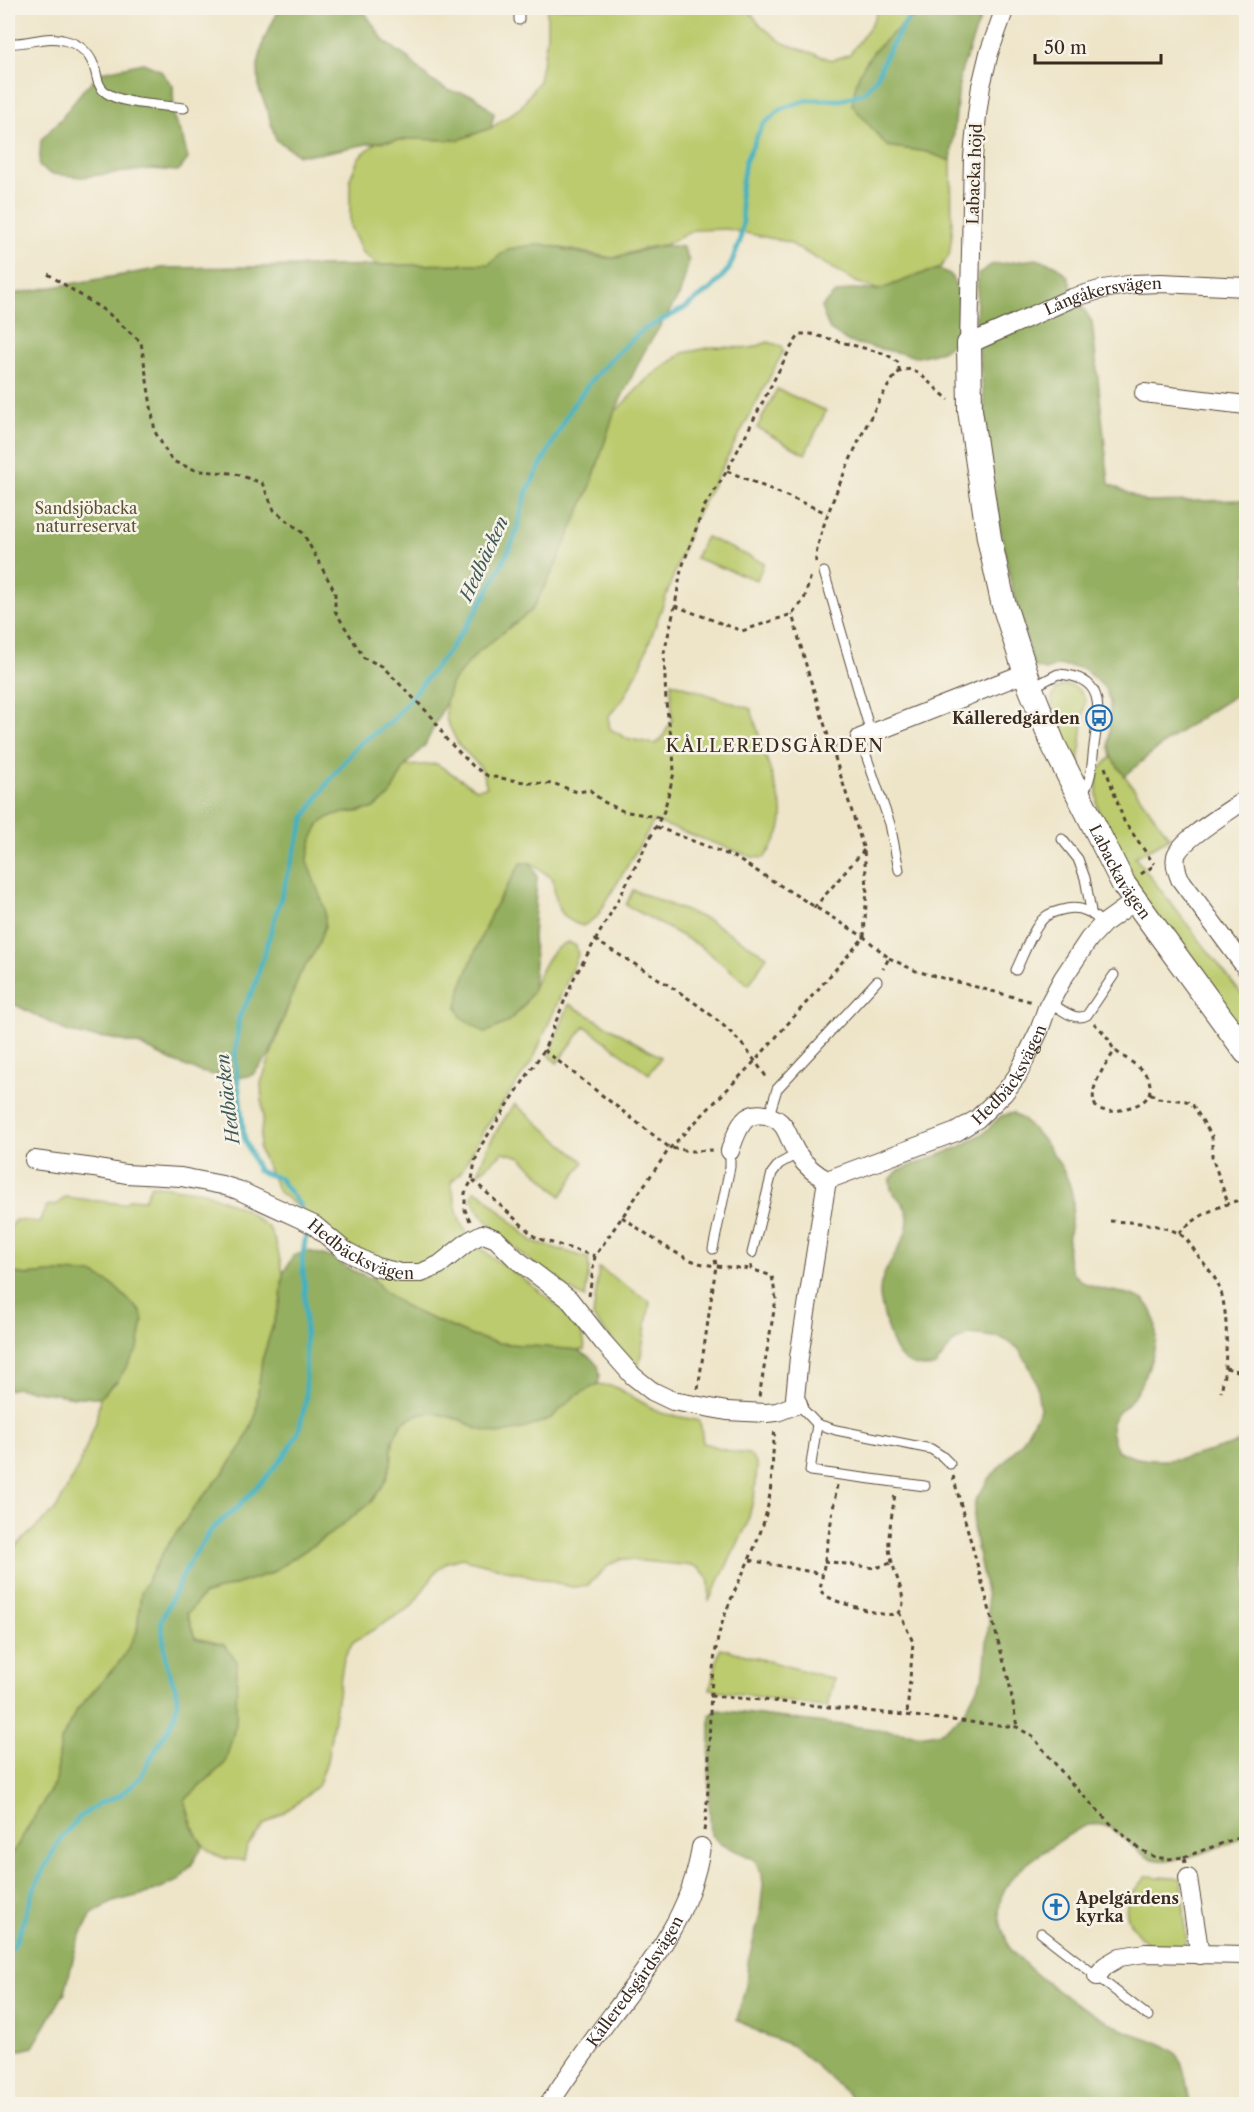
<svg xmlns="http://www.w3.org/2000/svg" width="1254" height="2112" font-family="'Libre Caslon Text',serif">
<rect width="100%" height="100%" fill="#f7f3e8"/>
<filter id="ink" filterUnits="userSpaceOnUse"><feTurbulence type="fractalNoise" baseFrequency=".0167" numOctaves="2"/><feDisplacementMap in="SourceGraphic" scale="12" xChannelSelector="R" yChannelSelector="G"/><feConvolveMatrix kernelMatrix="1 2 1 2 8 2 1 2 1" color-interpolation-filters="sRGB"/></filter>
<filter id="wash" filterUnits="userSpaceOnUse"><feTurbulence type="fractalNoise" baseFrequency=".008" numOctaves="4" result="noise"/><feDisplacementMap in="SourceGraphic" scale="24" xChannelSelector="R" yChannelSelector="G"/><feGaussianBlur stdDeviation="1.35" result="paint"/><feColorMatrix in="noise" values="0 0 0 0 0 0 0 0 0 0 0 0 0 0 0 0 0 1.4 0 .05"/><feComposite in="paint" operator="in"/></filter>
<g filter="url(#wash)">
<rect width="100%" height="100%" fill="#eee5c9"/>
<!-- green -->
<g fill="#bbcb6d" stroke="#7b7a46" stroke-width="1.5">
<path d="M547,8H748L759,24L783,43L832,60L850,54L871,25L879,8H927L902,25L873,52L887,146L927,152L951,161L952,234L949,256L939,269L921,274L879,290L856,282L788,242L727,229L694,230L667,244L645,248L613,258L541,244L508,249L489,264L377,265L362,252L350,226V179L359,157L377,142L410,139L458,140L491,128L521,107L539,81L547,38Z"/>
<path d="M768,342L781,346L783,352L693,522L641,665L623,699L608,717L610,729L626,738L654,744L660,741L672,720L671,682L751,709L782,808C784,828 776,842 764,858L752,857L654,821L597,917L583,926C558,919 555,903 553,879L531,863H522L493,909L464,979L457,1007L484,1033C498,1027 510,1021 520,1010C538,990 541,949 569,942L576,946L578,955L533,1060L484,1130L461,1172L451,1182C455,1198 456,1218 466,1231C472,1239 481,1249 489,1255C510,1271 592,1320 584,1350H578L498,1343L472,1336L409,1309L383,1291L374,1279L368,1260L320,1225L279,1192L259,1149L263,1116L261,1083L299,976L317,948C313,916 291,827 334,815C342,812 350,813 358,812C387,806 392,791 405,766L437,764L476,789L487,787L481,768L458,744L446,719V702L452,682L478,652L532,610L553,571L591,485L614,413L647,379L683,353L713,347L752,348Z"/>
<path d="M777,389L826,411L805,454L757,428Z"/>
<path d="M706,537L764,563L757,580L695,558Z"/>
<path d="M1064,685C1075,686 1081,689 1085,700L1078,772L1052,710V698L1057,688Z"/>
<path d="M1111,757L1170,838L1135,857L1246,1000V1048L1149,911L1101,825L1097,803V780L1098,771Z"/>
<path d="M633,890L708,920L767,956L749,985L700,946L626,905Z"/>
<path d="M569,1004L661,1057L649,1074L585,1026L557,1063L549,1055Z"/>
<path d="M515,1104L584,1162L561,1196L521,1157L503,1152L478,1174C485,1148 498,1126 515,1104Z"/>
<path d="M151,1185L204,1192L244,1209L269,1228L276,1243L283,1273L281,1300L262,1360L255,1417L243,1445L225,1471L196,1505L165,1549L141,1592L137,1632L121,1660L76,1711L61,1741L56,1781L8,1861V1553L56,1509L78,1468L96,1422L100,1397L118,1380L141,1312L113,1285L94,1274L61,1272L26,1275L8,1272V1233L15,1220L39,1222L47,1206L58,1204L65,1197L123,1204L130,1199L144,1200Z"/>
<path d="M474,1191L481,1193L532,1241L588,1258L589,1268L585,1298C550,1280 504,1242 480,1213C476,1208 474,1201 471,1196Z"/>
<path d="M599,1268L650,1302L638,1372L593,1317Z"/>
<path d="M598,1384L615,1387L661,1413L700,1421L703,1443L733,1452L749,1454L757,1465L755,1492L747,1525L709,1601C710,1584 711,1575 695,1566L620,1559L609,1565L587,1586L572,1587L462,1558L447,1562L435,1573L411,1607L353,1642L344,1658L327,1761L319,1784L295,1805L264,1825L247,1847L244,1860C238,1859 230,1860 224,1858C198,1852 191,1823 185,1800L225,1763L224,1645L195,1638L187,1614L203,1595L271,1573L333,1532L371,1502L385,1482L391,1464L393,1440L402,1423L418,1414L435,1413L461,1420L478,1429L500,1433L526,1428L551,1418L575,1396Z"/>
<path d="M720,1648L834,1679L827,1708L710,1689Z"/>
<path d="M1147,1876L1182,1879L1186,1940L1183,1948L1155,1952C1143,1938 1118,1919 1129,1899C1134,1891 1141,1883 1147,1876Z"/>
</g>
<!-- forest -->
<g fill="#94af60" stroke="#686c3f" stroke-width="1.5">
<path d="M280,8H363L365,13L384,41L408,58L430,80L450,91L473,95L494,113L491,128L458,140L410,139L377,142L318,154L299,155L276,140L267,109L259,89L258,65L264,39Z"/>
<path d="M927,8H984L960,75L951,161L927,152L887,146L852,105C854,95 855,82 860,73C873,45 902,25 927,8Z"/>
<path d="M143,63L160,70L173,86L174,118L183,139L188,159L178,171L152,169L82,177L51,174L39,166L41,140L62,118L83,90L102,72Z"/>
<path d="M541,244C556,247 603,260 615,258C643,253 651,242 683,247L689,261L680,294L644,352L614,413L591,485L553,571L532,610L478,652L452,682L446,702L425,745L405,766L389,797L372,809L333,815L320,823L312,839L307,862L325,909V926L317,948L299,976L269,1056L252,1075L234,1079L201,1072L172,1061L140,1045L108,1038L83,1036L64,1030L8,1001V295L162,268L489,264L508,249Z"/>
<path d="M1036,259L1055,265L1068,277L1073,292L1092,322L1109,484L1146,502L1246,500V689C1202,715 1163,741 1125,776L1111,757L1109,746L1110,702L1105,688L1083,668L1058,665L1045,670L1034,667L1011,585L995,501L976,325L978,274L991,265Z"/>
<path d="M939,269L950,274L957,288L961,320L956,341L942,351L918,357L849,342L830,330L821,308L834,294L852,289L879,290L921,274Z"/>
<path d="M521,863H531L537,877L533,937L535,961L533,991L520,1010L506,1023L485,1033L461,1017L457,1007L464,979L493,909Z"/>
<path d="M1013,1113C1037,1128 1072,1172 1073,1202C1073,1225 1057,1264 1080,1280C1110,1301 1157,1279 1156,1335C1155,1356 1144,1382 1132,1399C1126,1406 1114,1414 1112,1423C1110,1433 1114,1441 1117,1450C1155,1473 1207,1452 1246,1440V1835C1223,1846 1172,1869 1147,1857C1126,1846 1116,1820 1089,1825C1077,1828 1064,1838 1054,1845C1021,1866 986,1890 1004,1933C1006,1939 1008,1946 1011,1950C1014,1955 1020,1959 1024,1963C1053,1991 1089,2013 1126,2031C1142,2038 1167,2042 1178,2056C1185,2065 1188,2092 1190,2104H855L848,2094L793,2046L763,2034L737,2020L746,1985L748,1963L760,1914L763,1885L762,1874L754,1859L721,1844L711,1835L709,1804L710,1715L718,1710L925,1735L938,1733L954,1723L966,1709L984,1674L989,1622L987,1597L973,1527L975,1501L989,1479L1022,1442L1040,1409L1036,1382L1027,1362L1018,1348L1002,1338L970,1334L954,1342L935,1366C901,1372 892,1349 885,1320C882,1305 877,1295 882,1280C889,1258 909,1241 908,1217C907,1206 897,1197 891,1190L890,1180L898,1171L960,1147L985,1132L1001,1116Z"/>
<path d="M308,1251L330,1257L351,1270L374,1279L383,1291L409,1309L472,1336L498,1343L578,1350L591,1358L598,1366L600,1375L598,1384L575,1396L551,1418L526,1428L499,1434L478,1429L461,1420L435,1413L418,1414L402,1423L393,1440L391,1464L385,1482L371,1502L333,1532L271,1573L203,1595L187,1614L195,1638L224,1645L237,1661L236,1724L225,1763L185,1800L192,1827L203,1846L192,1864L178,1881L148,1893L113,1902L92,1914L77,1943L65,1992L33,2047L18,2051L8,2050V1861L56,1781L61,1741L76,1711L121,1660L137,1632L141,1592L165,1549L196,1505L225,1471L243,1445L255,1417L262,1360L281,1300L283,1273L293,1256Z"/>
<path d="M8,1272L26,1275L61,1272L94,1274L113,1285L141,1312L143,1321L138,1349L118,1380L100,1397H75L16,1388L8,1390Z"/>
</g>
<g fill="none" stroke-linecap="round" stroke-linejoin="round">
<!-- stream -->
<g stroke="#43b1be" stroke-width="5">
<path d="M301,1207L279,1178L258,1171L244,1137L235,1057L239,1017L254,988L305,817L329,781L358,745L393,720L451,648L475,613L492,584L514,539L527,491L571,408L592,380L616,354L643,330L683,309L711,289L729,269L740,241L743,221L740,196L745,162L763,124L783,108L807,100H842L865,92L877,77L886,55L914,8"/>
<path d="M8,1955L17,1939L36,1884L60,1839L80,1817L100,1803L119,1796L139,1779L174,1718L178,1696L167,1665L161,1621L188,1565L212,1529L238,1507L265,1479L287,1452L298,1433L306,1401L305,1291L302,1261L306,1234"/>
</g>
</g>
</g>
<g filter="url(#ink)">
<g fill="none" stroke-linecap="round" stroke-linejoin="round">
<!-- lane casing -->
<g stroke="#564638" stroke-width="11">
<g id="lane">
<path d="M519,20V8"/>
<path d="M8,43C26,45 44,35 63,40C81,44 92,55 96,73C97,79 99,86 103,90C118,105 164,105 184,108"/>
<path d="M824,572L871,734"/>
<path d="M1033,687L1058,674C1107,677 1099,709 1094,746C1092,763 1092,780 1082,795"/>
<path d="M860,738L890,824L899,870"/>
<path d="M1062,839L1078,859L1085,878L1091,911"/>
<path d="M1016,970C1023,956 1033,927 1045,917C1051,912 1059,911 1066,909C1083,906 1092,913 1103,924"/>
<path d="M1051,1003C1061,1009 1075,1022 1087,1015L1114,975"/>
<path d="M769,1115L777,1089L877,981"/>
<path d="M713,1249L730,1167V1151"/>
<path d="M752,1253L772,1173L779,1164L797,1154"/>
<path d="M798,1404L817,1424L836,1430L931,1449L942,1456L950,1464"/>
<path d="M817,1424L810,1471L925,1486"/>
<path d="M1041,1933L1148,2016"/>
</g>
</g>
<!-- street casing -->
<g stroke="#564638" stroke-width="20">
<g id="street">
<path id="s1" d="M1005,8L989,53L981,86L977,115L973,157L969,344L1072,298L1103,289L1134,284L1161,283L1246,287"/>
<path d="M1144,393L1246,405"/>
<path d="M860,738L1025,673"/>
<path d="M1246,799C1231,810 1180,840 1176,856C1174,864 1177,872 1180,879L1246,968"/>
<path d="M730,1151C733,1142 737,1129 744,1121C755,1109 776,1115 784,1127C790,1136 792,1148 799,1156C807,1167 815,1174 827,1180"/>
<path id="s2" d="M34,1160L94,1168L126,1174L181,1177L222,1185L238,1190L314,1225L344,1250L376,1267L401,1273H421L439,1265L469,1241L482,1234L486,1235L496,1239L516,1259L569,1299L603,1342L633,1376L652,1391L673,1401L727,1411L766,1413L777,1412L798,1404L795,1398L799,1357L827,1180L956,1132L977,1119L1004,1093L1017,1076L1039,1031L1047,1008L1063,978L1089,939L1103,924L1135,901"/>
<path d="M1188,1878L1200,1955"/>
<path d="M1097,1976L1105,1966L1120,1957L1145,1953L1246,1955"/>
<path id="s3" d="M549,2104C569,2074 590,2044 612,2015C651,1964 692,1912 701,1847"/>
</g>
</g>
<!-- secondary casing -->
<g stroke="#564638" stroke-width="26">
<g id="secondary">
<path id="s4" d="M969,344L970,410L989,538L1003,602L1031,689L1054,746L1124,885L1246,1052"/>
</g>
</g>
<!-- path -->
<g stroke="#564638" stroke-width="3" stroke-dasharray="4.5 4.5" stroke-linecap="butt">
<path d="M48,274L108,313L141,342L155,432L172,461L198,471L233,473L262,483L274,510L303,533L335,592V611L364,658L382,666L433,718L446,739L473,766L488,776L530,783L555,784L577,792L590,790L602,801L623,811L662,818"/>
<path d="M727,471L827,513"/>
<path d="M816,562C812,536 876,396 897,374C901,370 905,370 910,369L920,374L949,400"/>
<path d="M675,606L742,631L792,614L804,600L811,575"/>
<path d="M832,747L844,743"/>
<path d="M1105,767L1124,821L1154,864"/>
<path d="M657,827L734,857L864,937L889,958L883,969"/>
<path d="M1141,874L1155,865"/>
<path d="M814,908L864,850"/>
<path d="M595,940C641,969 704,1002 740,1042C750,1053 759,1067 768,1079"/>
<path d="M889,958L916,971L1033,1002"/>
<path d="M1094,1023C1098,1028 1104,1032 1107,1037C1110,1041 1111,1046 1114,1049C1125,1061 1152,1069 1150,1089C1149,1102 1137,1105 1127,1108C1116,1112 1106,1113 1096,1107C1086,1089 1106,1065 1115,1050"/>
<path d="M544,1050L670,1148L692,1151L715,1150"/>
<path d="M1150,1093L1158,1098L1186,1101L1192,1104L1212,1136V1157L1228,1203"/>
<path d="M473,1180L536,1238L595,1256"/>
<path d="M622,1217C643,1231 675,1256 699,1263C715,1267 733,1267 751,1269"/>
<path d="M470,1221L465,1210V1193L472,1180L475,1161L482,1144L544,1050L574,978L617,902L664,811L674,773L673,749L666,703L664,653L675,606L681,570L704,507L727,471L790,349L800,334H811L886,354L899,363V372"/>
<path d="M1110,1221C1132,1222 1157,1223 1178,1233C1187,1237 1193,1249 1199,1257C1206,1266 1215,1276 1219,1287C1230,1314 1227,1364 1221,1392"/>
<path d="M1179,1233C1201,1213 1218,1206 1246,1198"/>
<path d="M751,1265V1269L772,1276L776,1299L759,1397"/>
<path d="M589,1296L595,1256L670,1148L755,1061L864,937L867,887L864,850L808,672L792,614"/>
<path d="M1226,1368L1246,1373"/>
<path d="M698,1389L716,1266L715,1259"/>
<path d="M953,1476L1009,1681L1017,1727"/>
<path d="M837,1485L820,1590C829,1602 852,1605 866,1610C930,1630 892,1579 889,1548C888,1531 893,1511 895,1493"/>
<path d="M750,1560L822,1574"/>
<path d="M824,1561L875,1568L891,1563"/>
<path d="M899,1612L913,1642L907,1715"/>
<path d="M710,1696L763,1700L1017,1727L1033,1737L1071,1783L1113,1826L1141,1850L1155,1857L1168,1859L1184,1857L1185,1863"/>
<path d="M704,1831C713,1769 705,1705 717,1643C726,1596 756,1557 767,1510C773,1484 772,1455 775,1428"/>
<path d="M1184,1857L1246,1835"/>
</g>
<!-- lane -->
<use href="#lane" stroke="#fff" stroke-width="9"/>
<!-- street -->
<use href="#street" stroke="#fff" stroke-width="18"/>
<!-- secondary -->
<use href="#secondary" stroke="#fff" stroke-width="24"/>
</g>
</g>
<!-- icons -->
<defs>
<g id="bus-ring" transform="scale(1.35)"><circle r="9.5" fill="#f7f3e8" stroke="#1f6fb2" stroke-width="1.5"/><path d="M-5-6H5V4H4V6H2V4H-2V6H-4V4H-5ZM-3.5-4V0h7V-4ZM-3.5 1.2v1.5H-2V1.2ZM2 1.2v1.5H3.5V1.2Z" fill="#1f6fb2"/></g>
<g id="church-ring" transform="scale(1.35)"><circle r="9.5" fill="#f7f3e8" stroke="#1f6fb2" stroke-width="1.5"/><path d="M-1.2-6h2.4v3.5h3.3v2.4h-3.3V6h-2.4V-.1h-3.3v-2.4h3.3Z" fill="#1f6fb2"/></g>
</defs>
<g fill-rule="evenodd">
<use href="#bus-ring" x="1099" y="718"/>
<use href="#church-ring" x="1056" y="1907"/>
</g>
<g text-anchor="middle" stroke-width="5" stroke-linejoin="round" paint-order="stroke">
<!-- street labels -->
<g font-size="16" fill="#3b2a1e" stroke="#f7f3e8">
<text transform="translate(974 174) rotate(-88)" y="6">Labacka höjd</text>
<text dy="6" stroke="none"><textPath href="#s1" startOffset="484">Långåkersvägen</textPath></text>
<text dy="6" stroke="none"><textPath href="#s4" startOffset="556">Labackavägen</textPath></text>
<text dy="6" stroke="none"><textPath href="#s2" startOffset="1314">Hedbäcksvägen</textPath></text>
<text dy="6" stroke="none"><textPath href="#s2" startOffset="345">Hedbäcksvägen</textPath></text>
<text dy="6" stroke="none"><textPath href="#s3" startOffset="150">Kålleredsgårdsvägen</textPath></text>
</g>
<!-- park labels -->
<g font-size="16" fill="#5b5232" stroke="#f7f3e8">
<text x="86" y="514">Sandsjöbacka<tspan x="86" dy="18">naturreservat</tspan></text>
</g>
<!-- poi labels -->
<g font-size="16" font-weight="bold" fill="#3b2a1e" stroke="#f7f3e8" text-anchor="end">
<text x="1080" y="724">Kålleredgården</text>
<text x="1076" y="1904" text-anchor="start">Apelgårdens<tspan x="1076" dy="18">kyrka</tspan></text>
</g>
<!-- water labels -->
<g font-size="18" font-style="italic" fill="#3e5956" stroke="#f7f3e8">
<text transform="translate(484 559) rotate(-65)" y="6">Hedbäcken</text>
<text transform="translate(228 1099) rotate(-97)" y="6">Hedbäcken</text>
</g>
<!-- neighbourhood labels -->
<g font-size="18" letter-spacing="1.5" fill="#3b2a1e" stroke="#f7f3e8">
<text x="775" y="752">KÅLLEREDSGÅRDEN</text>
</g>
</g>
<!-- margin -->
<rect width="1254" height="2112" fill="none" stroke="#f7f3e8" stroke-width="30"/>
<!-- scale -->
<path d="M1035 54v9h126v-9" fill="none" stroke="#3b2a1e" stroke-width="3"/>
<text x="1044" y="54" font-size="18" fill="#3b2a1e" stroke="#f7f3e8" stroke-width="4.5" paint-order="stroke">50 m</text>
</svg>
